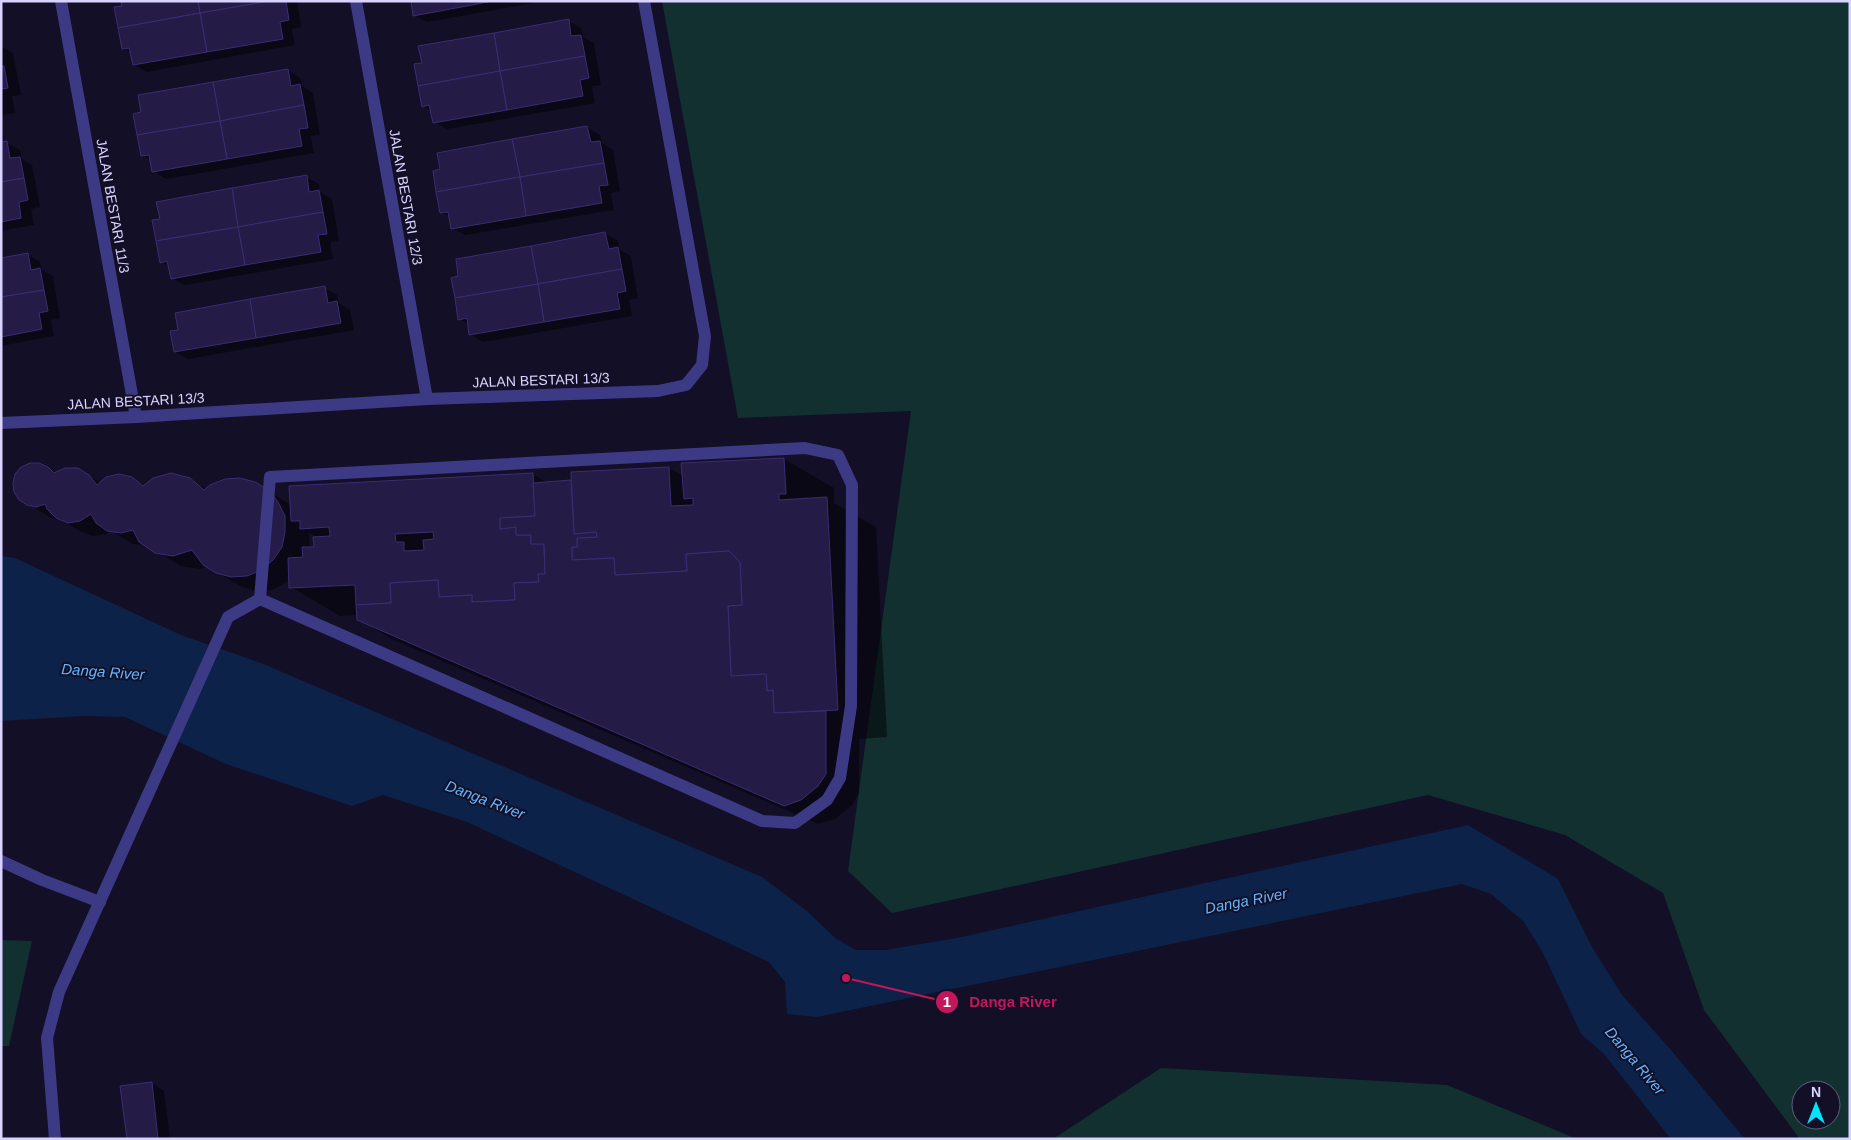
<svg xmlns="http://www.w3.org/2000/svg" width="1851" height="1140" font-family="Arial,sans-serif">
<rect width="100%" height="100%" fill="#130f26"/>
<!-- green -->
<g fill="#12302f" fill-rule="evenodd">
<path d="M662,1H1850V1139H1800L1704,1010L1663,893L1565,835L1428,795L892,913L848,871L911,411L738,418ZM1801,1090H1831V1120H1801Z"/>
<path d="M1,940L32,941L9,1046H1Z"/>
<path d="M1161,1068L1447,1085L1577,1139H1053Z"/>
</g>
<!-- water -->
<path fill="#0c2248" d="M1,556L15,558L181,635L261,663L762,877L807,911L835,938L856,950H885L957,938L1468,825L1558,879L1592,947L1622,995L1671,1050L1745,1139H1671L1604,1054L1581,1034L1543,953L1524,922L1491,894L1462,884L817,1017L787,1014L785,982L769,962L467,822L383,795L352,806L226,764L125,717L84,716L1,721Z"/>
<!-- shadow -->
<g fill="#0007" fill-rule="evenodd">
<path d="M122,1H297L301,27L292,29L295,45L147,72L134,65L132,53L123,48Z"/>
<path d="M408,1H545L427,22L414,15L413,4Z"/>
<path d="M568,21L581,28L583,37L594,43L601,85L592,86L595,103L447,129L434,122L432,111L423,106Z"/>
<path d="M1,42L2,47L13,53L21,95L12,96L15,113L1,115Z"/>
<path d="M288,70L300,78L302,86L313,93L320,135L311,136L314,153L166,179L153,171L151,160L142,155Z"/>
<path d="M587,127L600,135L602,143L613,150L620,191L611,193L614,210L465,235L452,228L450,217L441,212Z"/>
<path d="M7,143L20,150L22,159L32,165L40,207L31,209L34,225L1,231V144Z"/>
<path d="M306,177L319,184L320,192L332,199L339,241L330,242L333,259L185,285L172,278L170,267L161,262Z"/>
<path d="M605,233L618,241L620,250L631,256L638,298L629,300L632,316L483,342L471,335L469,324L460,319Z"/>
<path d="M27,254L40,262L42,270L53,276L60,318L51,320L54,336L1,346V259Z"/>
<path d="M324,288L337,295L339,303L350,310L354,330L188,359L175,352Z"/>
<path d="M784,459L834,488V503L876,527L887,737L859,739V793L852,805L835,819L818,824L392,639L358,619V615L340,616L291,587L290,580L272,590L257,591L242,587L208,567L199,569L181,566L148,546L133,544L111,531L106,534L93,536L82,532L61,520L53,519L20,499L47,468L57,473L78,470L101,483L132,478L145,486L189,479L207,489L255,483L291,505L532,474L548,483H573L669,468L683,476ZM309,533L319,538L315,548H310Z"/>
<path d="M152,1083L164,1091L170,1139H128Z"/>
</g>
<!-- building -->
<g fill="#241b47" stroke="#3b2d73" fill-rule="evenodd">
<path d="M121,1H198L200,13L118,28L114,7L122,6Z"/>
<path d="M198,1H270L200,13Z"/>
<path d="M270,1H286L289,20L280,22L283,39L207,52L200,13Z"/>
<path d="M411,1H488V2L413,16Z"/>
<path d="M200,13L207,52L133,65L129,48L122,49L118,28Z"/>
<path d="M569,19L571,36L581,35L585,56L500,71L494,33Z"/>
<path d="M494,33L500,71L418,86L414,64L422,63L418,46Z"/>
<path d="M585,56L589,78L580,80L583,96L507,110L500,71Z"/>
<path d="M1,66H4L8,88L1,89Z"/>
<path d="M288,69L291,86L300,84L304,105L220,121L213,82Z"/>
<path d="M500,71L507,110L433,123L429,105L422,107L418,86Z"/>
<path d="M213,82L220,121L137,135L133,114L141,112L138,95Z"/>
<path d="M304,105L308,128L299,129L302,146L227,159L220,121Z"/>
<path d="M220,121L227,159L152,172L149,155L141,156L137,135Z"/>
<path d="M587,126L591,142L600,141L604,163L520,177L512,139Z"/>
<path d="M512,139L520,177L436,192L433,171L440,169L437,153Z"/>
<path d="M7,141L10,158L20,157L24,178L1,182V142Z"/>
<path d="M604,163L608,185L599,186L602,203L526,216L520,177Z"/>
<path d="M307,175L309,192L319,190L323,212L238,227L232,188Z"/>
<path d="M520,177L526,216L451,229L448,212L440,213L436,192Z"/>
<path d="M24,178L28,200L19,202L21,218L1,222V182Z"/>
<path d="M232,188L238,227L156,241L152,220L160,219L156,202Z"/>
<path d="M323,212L327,234L318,235L321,252L245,265L238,227Z"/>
<path d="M238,227L245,265L171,279L167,261L160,263L156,241Z"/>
<path d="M605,232L609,249L618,247L622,269L538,284L531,246Z"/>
<path d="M531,246L538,284L455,298L451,278L458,276L456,259Z"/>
<path d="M28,253L31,270L40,268L44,290L1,297V258Z"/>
<path d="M622,269L626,291L617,293L620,309L544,322L538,284Z"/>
<path d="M538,284L544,322L469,335L467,318L458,320L455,298Z"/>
<path d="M325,286L328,303L337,301L341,323L256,338L250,299Z"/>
<path d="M44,290L48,311L39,313L42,329L1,337V297Z"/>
<path d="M250,299L256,338L174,352L170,331L178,330L175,313Z"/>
<path d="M784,458L786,494H779V500L827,497L838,710L774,713L773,690L767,691L766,674L731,676L728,606L742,605L740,562L729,551L686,554L687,571L615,575L614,558L572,560V547H577V538L597,537L596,532L574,534L571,472L669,467L671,506L693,505V498L684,499L681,463Z"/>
<path d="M30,463H39L48,467L54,473L65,468H78L89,475L97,485L106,477L119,474L132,477L143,486L153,478L171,473L190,478L204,490L210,485L225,479L240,478L255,482L269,490L278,502L285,516V532L282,547L273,560L261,570L247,576L231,577L216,573L203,565L192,550L173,556L155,553L139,542L133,530L121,533L107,531L96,523L91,514L80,521L68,523L56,518L47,509L45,504L36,507L27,505L19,500L14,492L13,483L15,474L21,467Z"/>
<path d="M533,473L535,516L500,518V529L516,527V535H531V544H544L545,574H538L539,582L514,583L515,600L472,602V595L439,597L438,580L390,583L391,603L356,605L355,585L289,588L288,558L303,557L302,547H314L313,537L330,536L329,527L300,529V521H291L289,486ZM433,532L434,539L423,540L424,550L404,551V542H396L395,534Z"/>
<path d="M571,480L574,534L596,532L597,537L577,538V547H572V560L614,558L615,575L687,571L686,554L729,551L740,562L742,605L728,606L731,676L766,674L767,691L773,690L774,713L826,711V774L818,786L801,800L784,806L357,620L356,605L391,603L390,583L438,580L439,597L472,595V602L515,600L514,583L539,582L538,574H545L544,544H531V535H516V527L500,529V518L535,516L533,483Z"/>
<path d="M152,1082L158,1139H127L120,1086Z"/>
</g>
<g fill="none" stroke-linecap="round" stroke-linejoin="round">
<!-- minor -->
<g stroke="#3d3a85" stroke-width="12">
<path d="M61,1L136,417"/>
<path d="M356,1L427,399"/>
<path d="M1,423L136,417L427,399L658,391L686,385L702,365L705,336L644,1"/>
<path d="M805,448L838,455L852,485L851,706L840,778L827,800L795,823L762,821L260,599L270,477Z"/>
<path d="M1,861L42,880L100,902"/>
<path d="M55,1139L47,1038L59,992L228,617L260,599"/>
</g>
</g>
<g text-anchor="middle" stroke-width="4" stroke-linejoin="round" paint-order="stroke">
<!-- street labels -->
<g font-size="14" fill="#d9d4ff" stroke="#130f26">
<text transform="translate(406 197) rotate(80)" y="5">JALAN BESTARI 12/3</text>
<text transform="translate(113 206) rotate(80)" y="5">JALAN BESTARI 11/3</text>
<text transform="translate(541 380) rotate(-2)" y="5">JALAN BESTARI 13/3</text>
<text transform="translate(136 401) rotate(-3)" y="5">JALAN BESTARI 13/3</text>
</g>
<!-- water labels -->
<g font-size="15" font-style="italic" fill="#62b6ff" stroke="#130f26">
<text transform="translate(103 672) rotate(4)" y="5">Danga River</text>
<text transform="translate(485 800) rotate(21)" y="5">Danga River</text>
<text transform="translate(1246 901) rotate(-11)" y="5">Danga River</text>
<text transform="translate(1635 1061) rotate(50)" y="5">Danga River</text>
</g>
</g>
<!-- callouts -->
<path fill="none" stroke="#c2185b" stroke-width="2" d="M846 978L947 1002"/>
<g fill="#c2185b" stroke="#130f26" stroke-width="2">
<circle cx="846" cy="978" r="5"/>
<circle cx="947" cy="1002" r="12"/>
</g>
<g font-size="15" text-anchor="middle" font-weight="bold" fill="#fff">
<text x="947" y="1007">1</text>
</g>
<g font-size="15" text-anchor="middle" font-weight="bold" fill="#c2185b" stroke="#130f26" stroke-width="4" stroke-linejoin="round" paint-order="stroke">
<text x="1013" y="1007">Danga River</text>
</g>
<!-- border -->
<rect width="1851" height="1140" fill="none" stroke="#d9d4ff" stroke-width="5"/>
<!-- north arrow -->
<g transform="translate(1816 1105)"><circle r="24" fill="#130f26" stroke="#625e7d"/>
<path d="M0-4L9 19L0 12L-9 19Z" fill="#00e5ff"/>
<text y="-8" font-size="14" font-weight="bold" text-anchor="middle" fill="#d9d4ff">N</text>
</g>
</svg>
